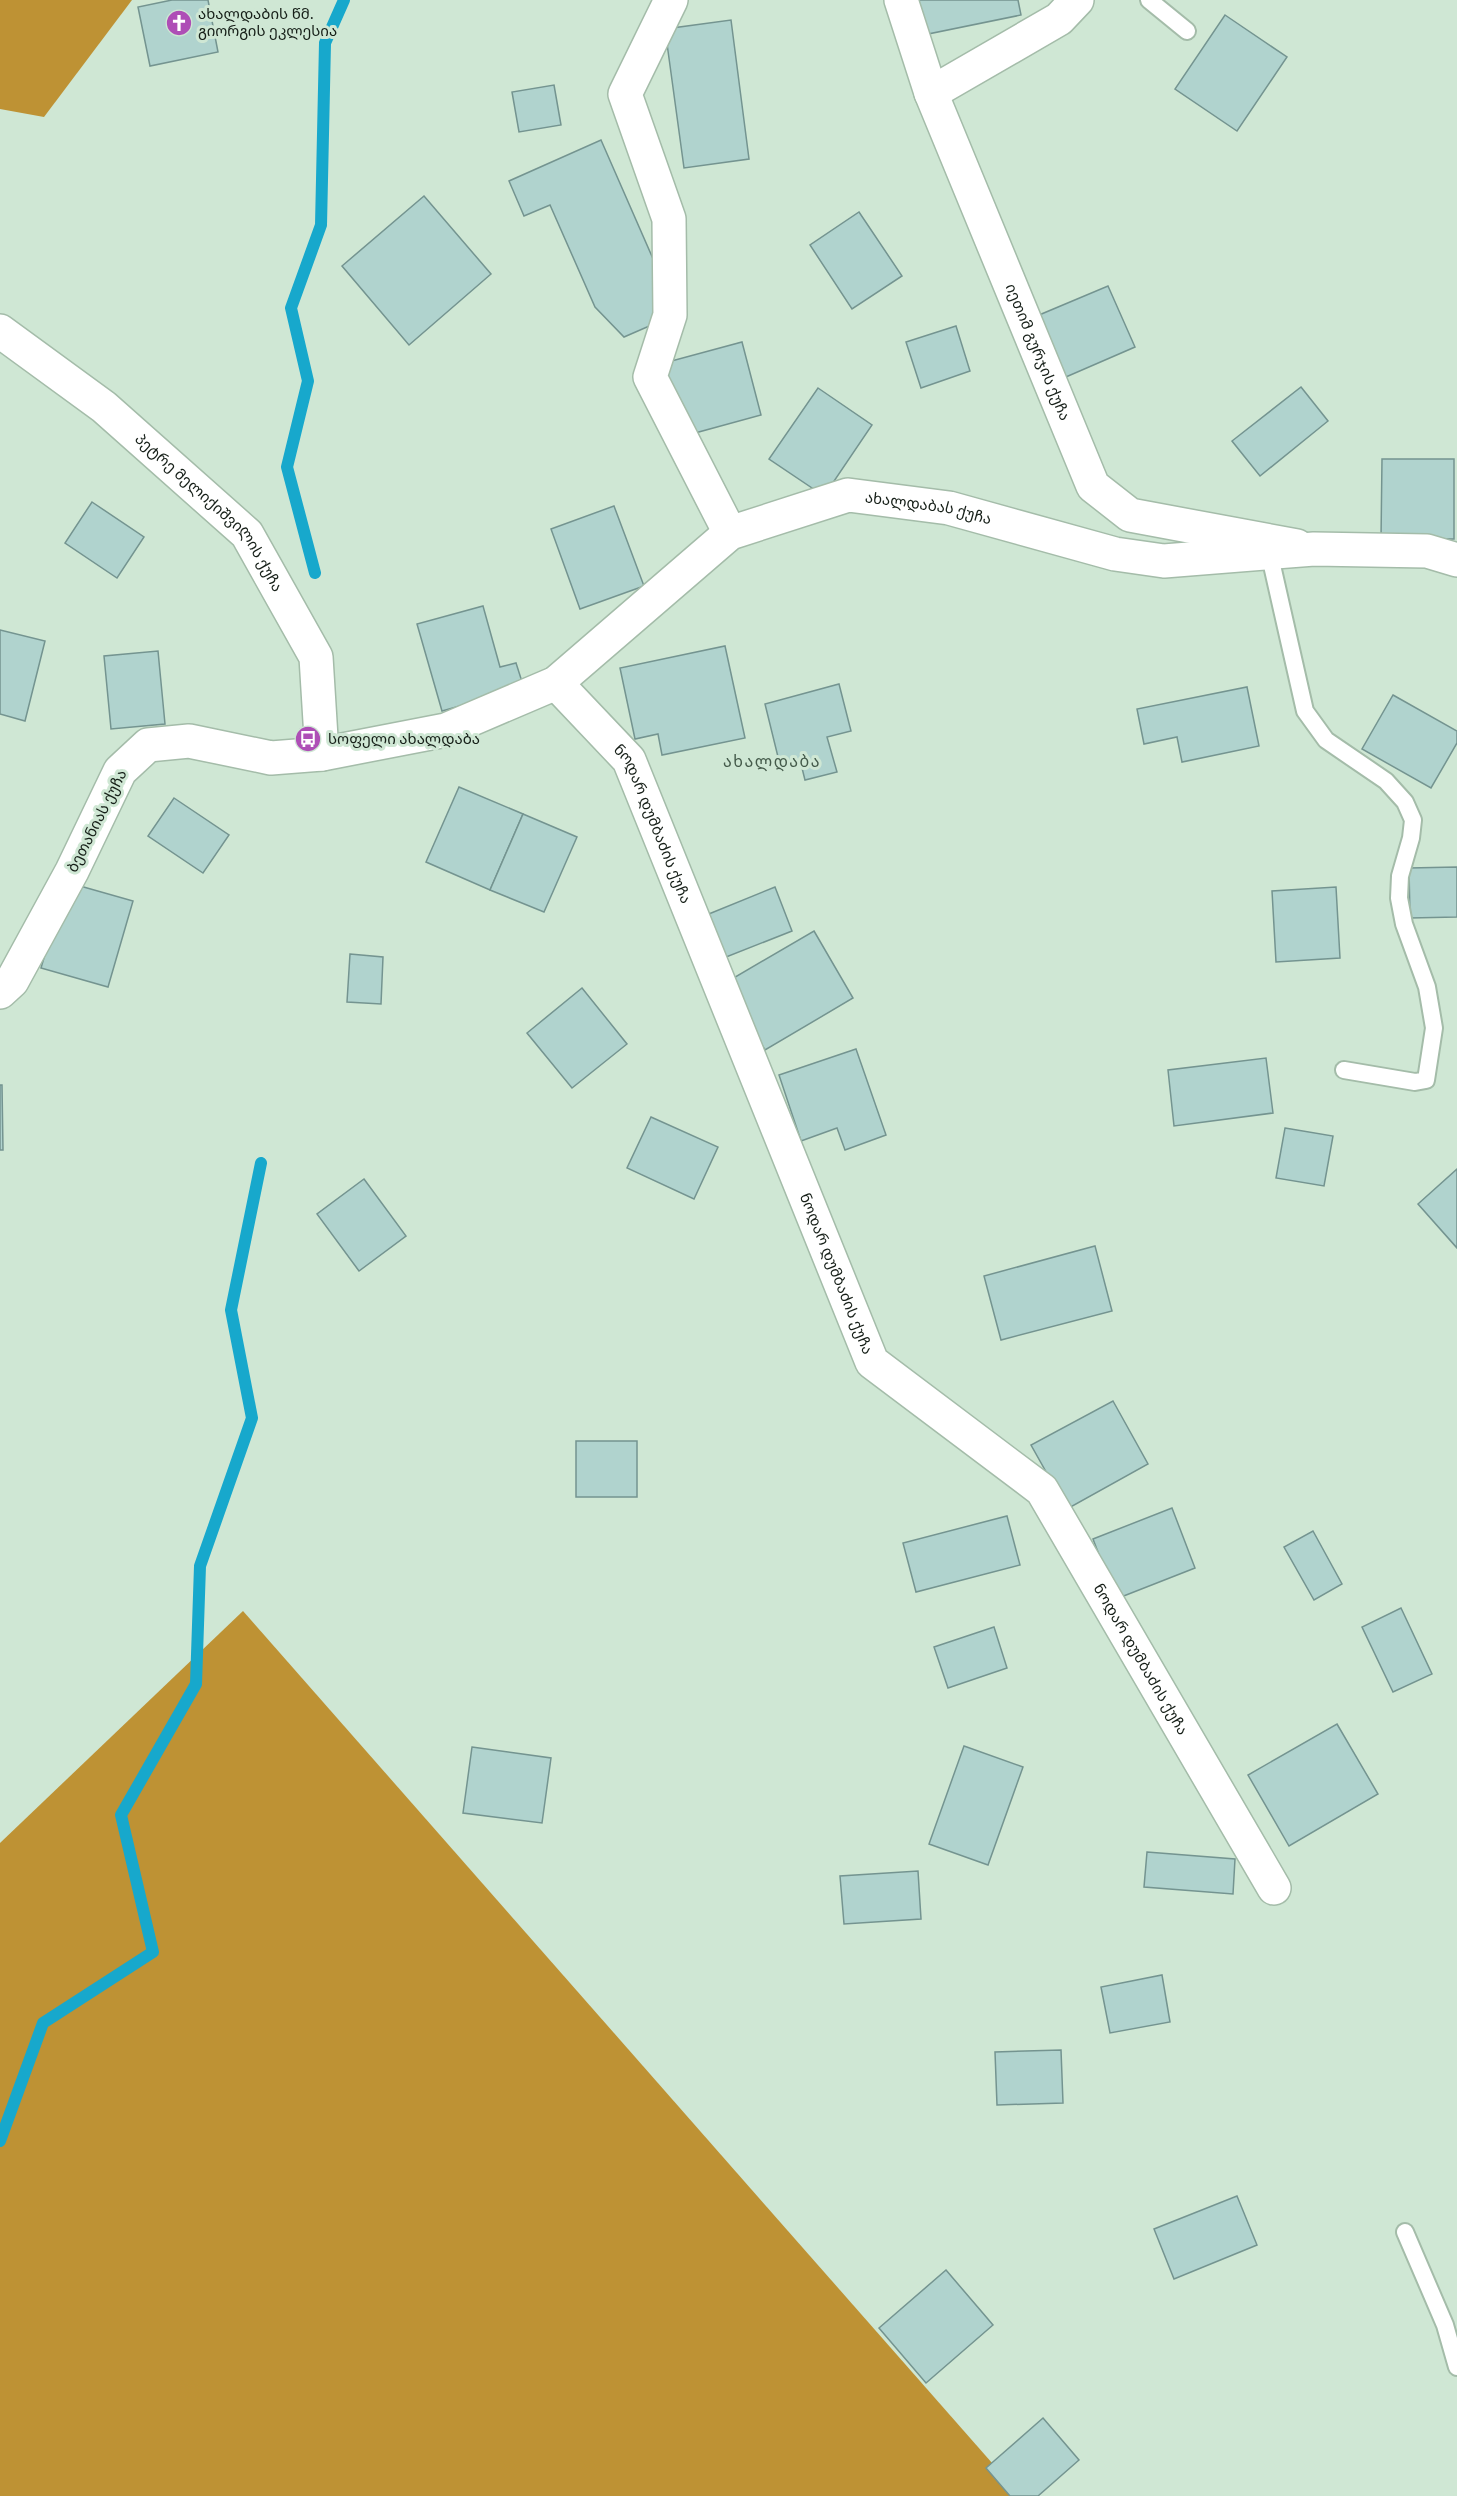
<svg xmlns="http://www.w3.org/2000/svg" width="1457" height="2496" font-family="'IBM Plex Sans','Noto Sans Georgian',sans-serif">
<rect width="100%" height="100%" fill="#cfe7d4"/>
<!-- forest -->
<g fill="#be9234">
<path d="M0,0H132L44,117L0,109Z"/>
<path d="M243,1611L1021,2496H0V1843Z"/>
</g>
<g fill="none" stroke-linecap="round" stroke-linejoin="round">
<!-- stream -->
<g stroke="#17a8cc" stroke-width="12">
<path d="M315,573L287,467L308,381L291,308L321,225L325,43L344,0"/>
<path d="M0,2141L43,2023L153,1952L121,1815L196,1684L200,1566L252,1418L231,1310L261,1163"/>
</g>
</g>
<!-- building -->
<g fill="#b0d3ce" stroke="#749490" stroke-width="1.5">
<path d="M172,0H208L218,52L150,66L138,7Z"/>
<path d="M916,0H1018L1021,15L923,35Z"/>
<path d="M1225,15L1287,57L1237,131L1175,89Z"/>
<path d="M731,20L749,159L684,168L665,29Z"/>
<path d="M554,85L561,125L519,132L512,92Z"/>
<path d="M601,140L661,277L654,324L624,337L595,307L550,205L524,216L509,181Z"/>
<path d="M424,196L491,274L409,345L342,266Z"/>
<path d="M859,212L902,276L852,309L810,245Z"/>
<path d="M1108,286L1135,347L1059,380L1032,318Z"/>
<path d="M956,326L970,371L921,388L906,342Z"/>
<path d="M742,342L761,415L684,436L664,363Z"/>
<path d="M1301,387L1328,421L1260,476L1232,441Z"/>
<path d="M818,388L872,425L824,496L769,459Z"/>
<path d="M1382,459H1454V539H1381Z"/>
<path d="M92,502L144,537L117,578L65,543Z"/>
<path d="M614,506L644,586L580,609L551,529Z"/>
<path d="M483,606L500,667L516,663L524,688L442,711L417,624Z"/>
<path d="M0,630L45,641L25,721L0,714Z"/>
<path d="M725,646L745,738L662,755L658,734L635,739L620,668Z"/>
<path d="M158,651L165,724L111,729L104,656Z"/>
<path d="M839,684L851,731L827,737L837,772L805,780L800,760L780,765L765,704Z"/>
<path d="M1247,687L1259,746L1182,762L1177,737L1144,744L1137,709Z"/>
<path d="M1393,695L1457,731V743L1431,788L1362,749Z"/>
<path d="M459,787L523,814L490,890L426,862Z"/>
<path d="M174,798L229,835L203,873L148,836Z"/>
<path d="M523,814L577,837L544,912L490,890Z"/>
<path d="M1457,867V917L1410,918L1409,868Z"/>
<path d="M66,882L133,901L108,987L41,968Z"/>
<path d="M775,887L792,931L716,961L699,918Z"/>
<path d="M1336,887L1340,958L1276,962L1272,891Z"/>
<path d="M814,931L853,998L765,1050L725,983Z"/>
<path d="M350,954L383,957L381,1004L347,1002Z"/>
<path d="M582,988L627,1044L572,1088L527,1033Z"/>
<path d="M856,1049L886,1135L845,1150L837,1128L801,1141L779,1075Z"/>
<path d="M1266,1058L1273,1113L1174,1126L1168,1070Z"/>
<path d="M0,1085H2L3,1150H0Z"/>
<path d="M651,1117L718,1147L694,1199L627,1168Z"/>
<path d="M1285,1128L1333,1136L1324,1186L1276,1178Z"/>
<path d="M1457,1169V1248L1418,1204Z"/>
<path d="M364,1179L406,1236L359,1271L317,1214Z"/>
<path d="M1095,1246L1112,1311L1001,1340L984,1276Z"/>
<path d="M1113,1401L1148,1464L1067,1509L1031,1445Z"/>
<rect x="576" y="1441" width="61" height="56"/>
<path d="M1172,1508L1195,1568L1116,1599L1093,1539Z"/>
<path d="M1007,1516L1020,1565L916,1592L903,1543Z"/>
<path d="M1313,1531L1342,1584L1314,1600L1284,1547Z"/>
<path d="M1401,1608L1432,1674L1393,1692L1362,1627Z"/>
<path d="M994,1627L1007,1668L948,1688L934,1647Z"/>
<path d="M1337,1724L1378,1794L1289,1846L1248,1775Z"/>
<path d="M964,1746L1023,1767L988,1865L929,1844Z"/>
<path d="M472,1747L551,1758L542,1823L463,1813Z"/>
<path d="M1147,1852L1235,1859L1233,1894L1144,1887Z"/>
<path d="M918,1871L921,1919L844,1924L840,1876Z"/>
<path d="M1162,1975L1170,2022L1110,2033L1101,1987Z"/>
<path d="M1061,2050L1063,2103L997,2105L995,2052Z"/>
<path d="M1237,2196L1257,2245L1174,2279L1154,2229Z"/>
<path d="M946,2270L993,2325L926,2383L879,2328Z"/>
<path d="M1043,2418L1079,2460L1038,2496H1010L986,2468Z"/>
</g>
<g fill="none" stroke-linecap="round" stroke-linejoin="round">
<!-- lane casing -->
<g stroke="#a4bca9" stroke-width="20">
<g id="lane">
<path d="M1149,0L1187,31"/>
<path d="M1269,552L1305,711L1326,740L1386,781L1405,802L1413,820L1411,838L1400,876L1399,898L1404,924L1427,987L1434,1028L1426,1080L1415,1082L1344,1070"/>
<path d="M1405,2232L1445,2325L1457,2367"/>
</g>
</g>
<!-- street casing -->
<g stroke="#a4bca9" stroke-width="36">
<g id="street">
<path d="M671,0L625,94L669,219L670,315L650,377L730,533"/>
<path id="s1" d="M901,0L931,93L1093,486L1130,515L1297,546"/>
<path d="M931,93L1059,19L1077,0"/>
<path id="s2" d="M0,331L104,407L247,534L316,657L322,754L271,758L189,741L148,745L120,771L72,871L12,981L0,992"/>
<path id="s3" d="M556,683L629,760L872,1362L1042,1490L1274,1888"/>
</g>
</g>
<!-- secondary casing -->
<g stroke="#a4bca9" stroke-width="36">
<g id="secondary">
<path id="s4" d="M322,754L446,730L556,683L730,533L848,495L949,508L1115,554L1164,561L1314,549L1427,551L1457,560"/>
</g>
</g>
<!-- lane -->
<use href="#lane" stroke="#fff" stroke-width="16"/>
<!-- street -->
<use href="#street" stroke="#fff" stroke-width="33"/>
<!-- secondary -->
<use href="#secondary" stroke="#fff" stroke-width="33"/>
</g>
<!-- icons -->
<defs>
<g id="church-disc" transform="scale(1.35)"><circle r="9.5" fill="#ae4eb6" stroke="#cfe7d4"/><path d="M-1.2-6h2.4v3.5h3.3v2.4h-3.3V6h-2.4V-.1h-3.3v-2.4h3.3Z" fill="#fff"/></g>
<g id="bus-disc" transform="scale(1.35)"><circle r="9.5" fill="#ae4eb6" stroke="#cfe7d4"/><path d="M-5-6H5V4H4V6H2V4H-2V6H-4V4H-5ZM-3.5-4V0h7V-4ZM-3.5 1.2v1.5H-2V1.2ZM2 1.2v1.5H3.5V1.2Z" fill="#fff"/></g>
</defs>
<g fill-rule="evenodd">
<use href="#church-disc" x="179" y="23"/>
<use href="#bus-disc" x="308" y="739"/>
</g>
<g text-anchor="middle" stroke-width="6" stroke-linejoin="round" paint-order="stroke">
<!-- poi labels -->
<g font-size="15" fill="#161f18" stroke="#cfe7d4" text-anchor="start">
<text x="198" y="19">ახალდაბის წმ.<tspan x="198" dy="17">გიორგის ეკლესია</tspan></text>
<text x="328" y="744">სოფელი ახალდაბა</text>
</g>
<!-- street labels -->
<g font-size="15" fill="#161f18" stroke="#cfe7d4">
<text dy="5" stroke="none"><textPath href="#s1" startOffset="378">იეთიმ გურჯის ქუჩა</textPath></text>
<text dy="5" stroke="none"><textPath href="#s4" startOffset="681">ახალდაბას ქუჩა</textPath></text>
<text dy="5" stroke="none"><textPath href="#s2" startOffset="279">პეტრე მელიქიშვილის ქუჩა</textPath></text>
<text transform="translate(97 821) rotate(-63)" y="5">ბეთანიას ქუჩა</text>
<text dy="5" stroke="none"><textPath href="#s3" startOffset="174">ნოდარ დუმბაძის ქუჩა</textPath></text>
<text dy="5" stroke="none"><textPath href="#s3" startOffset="660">ნოდარ დუმბაძის ქუჩა</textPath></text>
<text dy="5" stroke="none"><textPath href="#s3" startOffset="1164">ნოდარ დუმბაძის ქუჩა</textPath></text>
</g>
<!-- neighbourhood labels -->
<g font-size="16" letter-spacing="1.5" fill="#445a4a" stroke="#cfe7d4">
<text x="772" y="767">ახალდაბა</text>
</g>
</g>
</svg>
